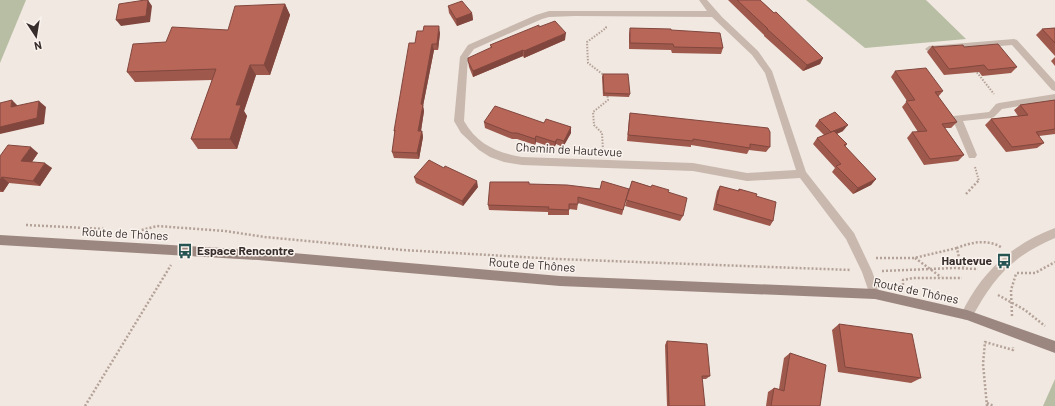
<svg xmlns="http://www.w3.org/2000/svg" width="1055" height="406" font-family="Barlow,sans-serif">
<rect width="100%" height="100%" fill="#f1e8e1"/>
<!-- green -->
<g fill="#b8bea3">
<path d="M0,0H26L0,63Z"/>
<path d="M806,0H926L966,39L865,48Z"/>
<path d="M1055,379V406H1043Z"/>
</g>
<g fill="none" stroke-linecap="round" stroke-linejoin="round">
<!-- path-far1 -->
<g stroke="#b4a298" stroke-width="2" stroke-dasharray="1.5 1.5" stroke-linecap="butt">
<path d="M975,70L994,94"/>
<path d="M605,76L588,63L587,42L606,28V25"/>
<path d="M603,150L602,133L594,125L593,112L608,100L607,93"/>
<path d="M975,167L979,181"/>
</g>
<!-- path -->
<g stroke="#b4a298" stroke-width="2.5" stroke-dasharray="2 2" stroke-linecap="butt">
<path d="M966,194L979,180"/>
<path d="M26,225L105,229"/>
<path d="M134,232L157,226L225,231L265,237L403,250L557,259L851,270"/>
<path d="M876,258H914L957,248"/>
<path d="M915,258L941,277"/>
<path d="M964,267L959,258L957,248C972,242 986,239 1001,247"/>
<path d="M882,271L954,268L978,269"/>
<path d="M1017,273H1035L1055,262"/>
<path d="M903,285V280L913,278H962"/>
<path d="M998,295L1025,310L1045,326"/>
<path d="M1012,316L1011,290L1016,274"/>
<path d="M987,403L994,406"/>
<path d="M85,406L171,265"/>
<path d="M987,406L983,364L985,342L1013,350V347"/>
</g>
<!-- service -->
<path fill="#c8b8ae" fill-rule="evenodd" d="M1055,228V238C1011,257 994,277 971,319L967,320L963,319L961,315C980,273 1012,244 1055,228Z"/>
<!-- minor -->
<g fill="#c8b8ae" fill-rule="evenodd">
<path d="M699,0H707L722,17L758,51L772,71L806,172L854,233L872,271L880,294L879,298L875,299L871,298L862,272L846,239L800,178L747,181L693,171L522,165L504,162L490,157L479,150L461,133L454,121L460,57L468,45L536,15L549,11H707ZM575,16L712,17L752,55L765,73L796,170L747,173L693,163L522,157C497,153 477,144 464,121L468,57L474,49L542,19L549,17Z"/>
<path d="M1014,39L1017,40L1055,82V91L1052,90L1012,45L929,52L925,49L929,46Z"/>
<path d="M1055,94V100L1002,109L994,117L991,118L963,121L977,155L975,158H969L952,118L954,116L989,112L996,104L999,103Z"/>
</g>
<!-- secondary -->
<path fill="#9b8780" fill-rule="evenodd" d="M0,235L258,250L560,276L875,289L967,310L1055,341V353L967,320L875,299L560,286L258,260L0,245Z"/>
</g>
<!-- wall -->
<g fill="#9e584c">
<path d="M728,0H760L823,58L820,64L803,71L764,36V35Z"/>
<path d="M285,4L290,15L270,75H256L244,111L247,116L237,149H198L191,139L212,80L135,82L127,72L166,42L228,30Z"/>
<path d="M448,6L472,13L473,20L457,26L449,13Z"/>
<path d="M539,27L565,40L524,58L523,56L473,77L469,67L468,61L491,48L490,45Z"/>
<path d="M630,28L671,30L723,48L721,54L672,53L671,50L629,49V34Z"/>
<path d="M1055,28V56L1036,35L1042,29Z"/>
<path d="M423,31L440,33L438,50H434L423,106L424,111L421,131H422L423,137L419,159L394,158L392,152L395,133L394,131L415,43Z"/>
<path d="M932,46L934,47H964L1017,67L1011,73L982,76L979,72L944,75L927,52Z"/>
<path d="M1055,57V66L1051,61Z"/>
<path d="M895,71L943,91L938,97L957,122L951,128H945L964,155L958,161L924,165L907,138L912,132H918L902,107L907,101L891,77Z"/>
<path d="M603,74L630,94L629,97L603,96L602,77Z"/>
<path d="M1055,100V134L1039,136L1044,143L1037,148L1006,152L985,125L991,119L1018,116L1014,110L1020,105Z"/>
<path d="M630,113L770,147L766,152L749,150L747,154L691,145V147L627,141L629,119Z"/>
<path d="M819,120L843,131L837,134L847,144L845,147L876,179L871,185L853,194L832,172L835,168L813,144L817,138L824,135L815,126Z"/>
<path d="M484,122L544,123L571,127V133L563,147L556,144L554,148L536,142L535,145L517,139H512L485,128Z"/>
<path d="M38,153L32,162L52,168L40,186L9,183L3,192H0V156Z"/>
<path d="M414,177L478,187L463,206L416,183Z"/>
<path d="M632,181L668,192L683,216L680,221L625,206Z"/>
<path d="M529,184L600,189H629L622,215L578,203L577,210L569,209V215H548V212L489,210L488,205Z"/>
<path d="M720,186L738,191L739,189L756,196L773,221L770,226L713,210L717,191Z"/>
<path d="M839,324L921,378L911,383L838,372L832,330Z"/>
<path d="M667,341L710,376L706,379H702L705,406H667L665,345Z"/>
<path d="M790,353L820,406H766L768,392L774,388L779,389L784,358Z"/>
</g>
<!-- shaded-wall -->
<g fill="#81473e">
<path d="M148,0L152,6L150,22L121,26L116,20Z"/>
<path d="M285,4L290,15L270,75L264,65Z"/>
<path d="M472,13L473,20L457,26L456,19Z"/>
<path d="M439,26L440,33L438,50L437,44Z"/>
<path d="M566,33L565,40L524,58V51Z"/>
<path d="M432,44L434,50L423,106L424,111L420,137L418,131L421,104Z"/>
<path d="M523,50V56L473,77V71Z"/>
<path d="M823,58L820,64L803,71L807,65Z"/>
<path d="M250,65L256,75L244,111L247,116L237,149L230,139L236,105Z"/>
<path d="M12,100L19,107H11Z"/>
<path d="M39,101L46,107L44,124L0,134V127Z"/>
<path d="M848,125L843,131L827,138L831,132Z"/>
<path d="M571,127V133L563,147L564,141Z"/>
<path d="M422,131L423,137L419,159L417,153Z"/>
<path d="M536,136V142L535,145V139Z"/>
<path d="M557,139L556,144L554,148L555,142Z"/>
<path d="M31,147L38,153L29,166L21,161Z"/>
<path d="M45,163L52,168L40,186L33,181Z"/>
<path d="M2,177L9,183L3,192L0,190V180Z"/>
<path d="M876,179L871,185L853,194L858,188Z"/>
<path d="M477,181L478,187L463,206L462,201Z"/>
</g>
<!-- building -->
<g fill="#b86658" stroke="#81473e">
<path d="M145,0H148L146,16L116,20L119,4Z"/>
<path d="M737,0H760L774,13L776,12L823,58L807,65L767,29H768Z"/>
<path d="M462,1L472,13L456,19L448,6Z"/>
<path d="M285,4L264,65H250L236,105H241L230,139H191L216,69L127,72L133,44L166,42L172,27L228,30L235,6Z"/>
<path d="M555,21L566,33L524,51L523,50L473,71L468,61V58L492,47L490,45L539,25V27Z"/>
<path d="M424,26H439L437,44H432L421,104L423,105L418,131H422L417,153L392,152L395,130L394,131L409,43H415L417,31H423Z"/>
<path d="M630,28L671,29V30L720,33L723,48L674,47L673,44L630,43Z"/>
<path d="M1055,28V43L1042,29Z"/>
<path d="M998,44L1017,67L988,70L984,65L949,69L932,46L934,47L963,45L964,47Z"/>
<path d="M926,68L943,91L935,92L957,122L942,124L964,155L930,159L912,132L927,131L906,101L915,100L895,71Z"/>
<path d="M603,74H628L630,94L604,93Z"/>
<path d="M12,100L11,107L39,101L37,118L0,127V103Z"/>
<path d="M1055,100V129L1036,132L1044,143L1012,147L991,119L1028,115L1020,105Z"/>
<path d="M495,106L544,123L546,119L571,127L564,141L557,139L555,142L536,136L535,139L517,133H512L484,122Z"/>
<path d="M835,112L848,125L831,132L819,120Z"/>
<path d="M630,113L768,128L770,132V147L750,144V148L693,139V141L628,135Z"/>
<path d="M834,131L847,144L844,145L876,179L858,188L836,166L841,164L817,138Z"/>
<path d="M8,145L31,147L21,161L45,163L33,181L2,177L0,180V156Z"/>
<path d="M429,160L444,168L445,166L477,181L462,201L414,177Z"/>
<path d="M602,181L629,189L623,210L578,197V204H569V210L548,209L549,207L488,205L490,182H529V184L567,185L600,189Z"/>
<path d="M632,181L651,187L652,185L669,190L668,192L687,198L683,216L626,200Z"/>
<path d="M720,186L739,191V189L757,194L756,196L776,202L773,221L716,204Z"/>
<path d="M839,324L912,334L921,378L845,367Z"/>
<path d="M667,341L707,344L710,376H702L705,406H669Z"/>
<path d="M790,353L826,365L820,406H771L774,388L784,391Z"/>
</g>
<!-- icons -->
<defs>
<g id="bus-bare" transform="scale(1.2)"><path d="M-5-6H5V4H4V6H2V4H-2V6H-4V4H-5ZM-3.5-4V0h7V-4ZM-3.5 1.2v1.5H-2V1.2ZM2 1.2v1.5H3.5V1.2Z" fill="#265453" stroke="#f9f2ed" stroke-width="2.5" paint-order="stroke"/></g>
</defs>
<g fill-rule="evenodd">
<use href="#bus-bare" x="185" y="251"/>
<use href="#bus-bare" x="1004" y="261"/>
</g>
<g text-anchor="middle" stroke-width="3" stroke-linejoin="round" paint-order="stroke">
<!-- street labels -->
<g font-size="12" fill="#372e2c" stroke="#f9f2ed">
<text transform="translate(569 150) rotate(3)" y="4">Chemin de Hautevue</text>
<text transform="translate(125 234) rotate(3)" y="4">Route de Thônes</text>
<text transform="translate(532 265) rotate(4)" y="4">Route de Thônes</text>
<text transform="translate(916 291) rotate(12)" y="4">Route de Thônes</text>
</g>
<!-- poi labels -->
<g font-size="12" font-weight="bold" fill="#372e2c" stroke="#f9f2ed" text-anchor="start">
<text x="197" y="255">Espace Rencontre</text>
<text x="992" y="265" text-anchor="end">Hautevue</text>
</g>
</g>
<!-- north arrow -->
<g transform="translate(36 36) rotate(168)" stroke="#f9f2ed" stroke-width="3" paint-order="stroke">
<path d="M0-3L7 15L0 10L-7 15Z" fill="#372e2c"/>
<text y="-6" font-size="11" font-weight="bold" text-anchor="middle" fill="#372e2c">N</text>
</g>
</svg>
